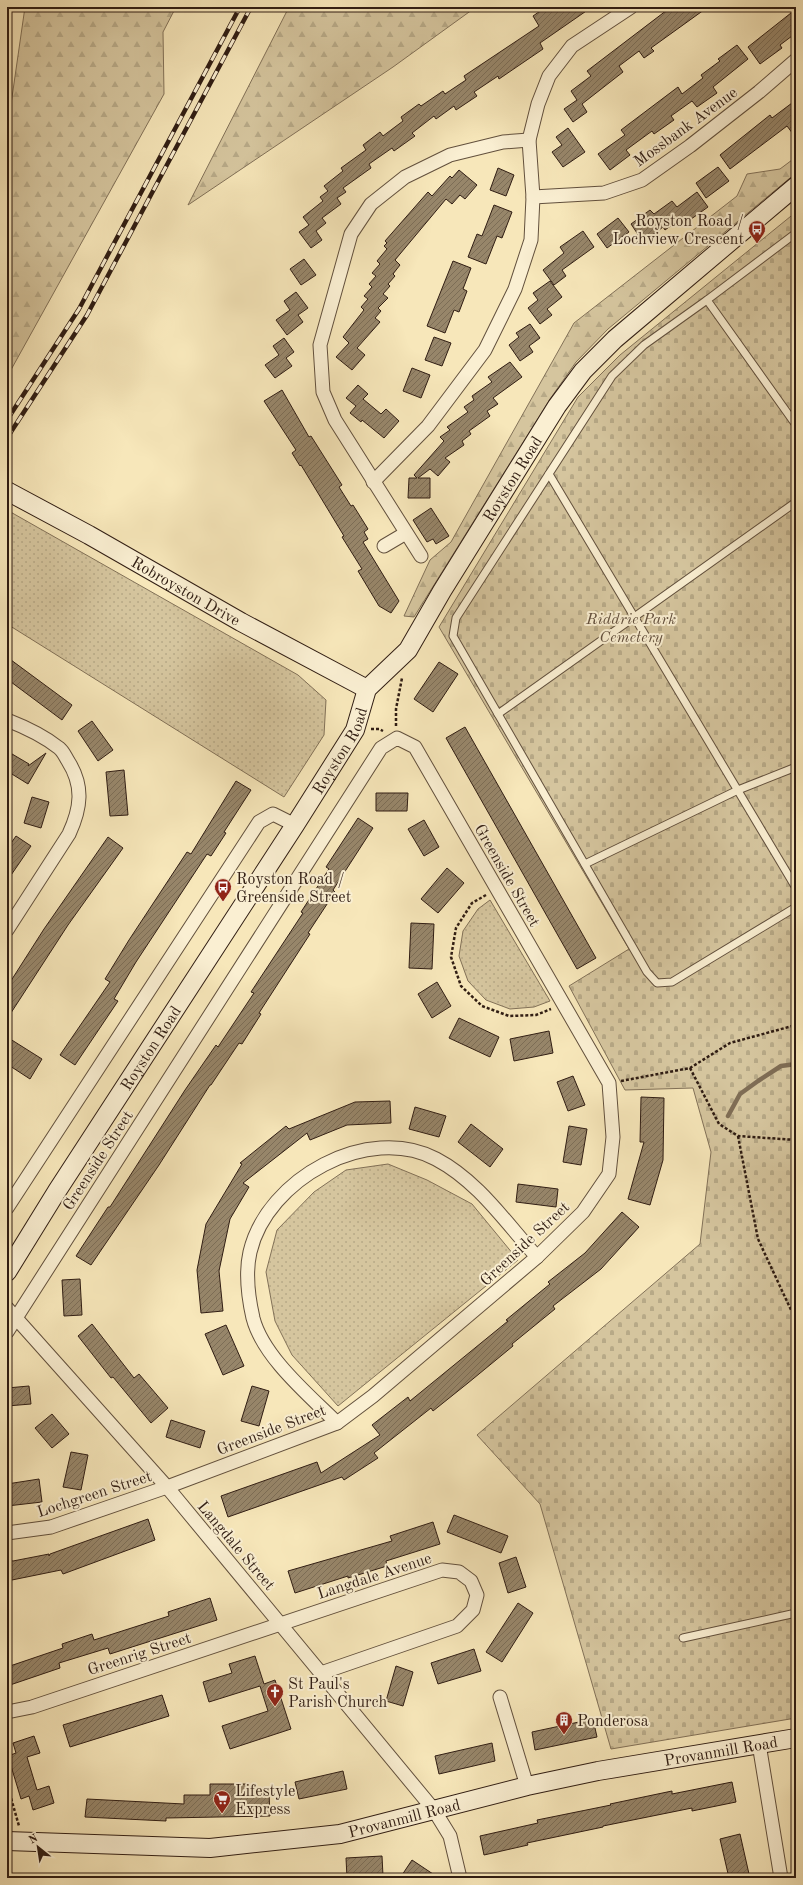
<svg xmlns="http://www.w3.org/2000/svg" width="803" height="1885" font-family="'Old Standard TT',serif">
<defs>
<pattern id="grass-dots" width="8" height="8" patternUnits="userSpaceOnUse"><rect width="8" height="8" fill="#d5c59e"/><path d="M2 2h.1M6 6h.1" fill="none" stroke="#b7a987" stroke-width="1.8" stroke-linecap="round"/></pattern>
<pattern id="forest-firs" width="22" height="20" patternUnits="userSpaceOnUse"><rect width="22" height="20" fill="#d5c59e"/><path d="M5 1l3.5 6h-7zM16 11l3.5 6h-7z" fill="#b7a987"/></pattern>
<pattern id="cemetery-stones" width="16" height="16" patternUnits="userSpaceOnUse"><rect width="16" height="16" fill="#d5c59e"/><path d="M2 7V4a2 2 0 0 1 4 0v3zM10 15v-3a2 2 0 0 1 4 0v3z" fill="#b7a987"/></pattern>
<pattern id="building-hatch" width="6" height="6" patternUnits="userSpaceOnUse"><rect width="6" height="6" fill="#97866a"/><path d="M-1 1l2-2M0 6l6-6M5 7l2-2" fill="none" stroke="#7c6d56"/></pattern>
</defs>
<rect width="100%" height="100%" fill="#f7e7ba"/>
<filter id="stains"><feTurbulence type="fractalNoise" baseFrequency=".005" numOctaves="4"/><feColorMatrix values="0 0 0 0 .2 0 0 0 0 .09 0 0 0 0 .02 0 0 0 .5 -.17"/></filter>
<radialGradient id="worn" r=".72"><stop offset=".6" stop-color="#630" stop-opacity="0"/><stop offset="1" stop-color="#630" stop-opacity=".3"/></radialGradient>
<!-- grass -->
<g fill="url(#grass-dots)" stroke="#827158">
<path d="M7,510L298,675L326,700L324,735L284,797L7,624Z"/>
<path d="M490,900L550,1001L534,1007L510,1009L486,1000L468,981L459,956L463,931L478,909Z"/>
<path d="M388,1164L427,1180L472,1204L518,1260L338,1406L292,1355L275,1321L266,1272L277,1230L314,1192L346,1170Z"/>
</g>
<!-- forest -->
<g fill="url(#forest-firs)" stroke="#827158">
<path d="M25,7H176L163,32L164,94L7,377V132Z"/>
<path d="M289,7H476L393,67L188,205Z"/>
<path d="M796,157V173L608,329L576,362L550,399L414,617L404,616L430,560L451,542L574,323L737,196L747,174L780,169Z"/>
</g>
<!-- cemetery -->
<path fill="url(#cemetery-stones)" stroke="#827158" d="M796,212V1718L611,1749L540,1504L477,1435L700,1244L711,1152L693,1088L625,1090L569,986L629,949L439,627L578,397L620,355Z"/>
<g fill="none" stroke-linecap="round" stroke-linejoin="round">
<!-- stream -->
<path stroke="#7f6d55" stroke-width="4.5" d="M728,1116L740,1094L758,1081L781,1066L796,1064"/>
</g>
<!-- building -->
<g fill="url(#building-hatch)" stroke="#301d13">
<path d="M546,7H592L540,43L543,49L499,79L498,76L474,92L477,96L456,110L454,106L436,119L434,116L412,133L415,136L394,151L392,148L369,164L371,168L343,188L346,192L337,198L341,204L322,218L326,223L316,231L322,240L311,248L299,232L309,225L303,217L323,201L320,197L328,191L324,186L343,171L341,168L366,150L363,145L380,132L383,136L403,121L401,117L419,104L421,106L443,91L445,94L466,80L464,76L539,26L533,16Z"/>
<path d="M671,7H708L651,48L654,51L644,58L639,51L619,66L623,72L582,104L587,112L573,122L564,109L577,100L571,91L591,76L587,71Z"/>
<path d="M796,9V33L780,45L782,48L760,64L748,47Z"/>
<path d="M737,45L748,59L713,87L717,93L697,107L692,101L671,116L674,120L654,134L652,131L626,150L630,155L610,170L598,154L625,135L621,130L678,87L682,94L703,78L701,75L720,61L718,59Z"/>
<path d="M796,100V138L787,126L730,169L720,155L770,115L772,118Z"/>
<path d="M568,128L585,152L563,167L552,152L562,145L556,137Z"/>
<path d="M718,167L729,181L706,198L696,183Z"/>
<path d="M498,168L514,175L506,196L490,190Z"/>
<path d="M459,170L477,185L465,199L460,195L452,204L446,199L395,260L400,265L393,274L395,276L388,284L390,286L383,294L388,298L378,308L381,311L375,318L380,322L357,348L365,355L352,370L336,357L349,343L343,337L364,310L361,307L368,299L364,296L372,287L369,284L376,276L372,273L380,264L377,261L387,249L384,246L387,243L385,241L428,192L432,196L450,176L452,178Z"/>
<path d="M697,192L708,207L687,222L683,217L665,230L663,227L643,242L631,224L650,210L654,214L672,201L677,207Z"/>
<path d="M494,205L512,212L502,238L497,236L486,264L468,257L477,234L482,236Z"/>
<path d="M618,218L629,232L607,248L597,234Z"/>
<path d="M583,231L594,247L562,270L566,276L554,285L543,270L564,253L560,247Z"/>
<path d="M304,259L316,275L301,285L290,269Z"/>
<path d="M453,261L471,268L463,289L467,291L459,312L454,310L445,333L427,326Z"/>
<path d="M550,281L562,297L547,309L552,315L540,324L528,308L538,300L533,293Z"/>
<path d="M296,292L308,308L298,315L303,322L287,335L276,320L290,310L284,301Z"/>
<path d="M530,324L540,338L529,346L533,352L520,361L509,345L519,337L516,333Z"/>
<path d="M434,337L451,343L442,366L425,360Z"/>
<path d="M284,338L294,352L286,358L292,366L275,378L265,365L279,355L273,346Z"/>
<path d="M510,362L522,377L493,398L498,404L487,411L490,416L469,431L471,434L462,441L464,445L445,458L450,462L438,476L430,469L418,478H430V498H408L409,478H417L414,475L444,441L440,437L450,430L447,427L468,412L464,407L474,400L472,396L492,382L488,377Z"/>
<path d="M412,368L430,375L421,398L403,391Z"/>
<path d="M358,385L368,394L363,399L381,414L386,409L399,421L384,438L362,420L361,422L350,413L356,406L346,398Z"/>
<path d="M282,390L309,437L311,436L342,485L339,487L351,506L353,505L368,529L364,532L368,539L363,542L399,601L391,613L379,606L358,571L362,569L342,537L344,536L301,465L300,466L292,453L296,450L264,401Z"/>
<path d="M431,508L449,536L436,544L433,539L427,542L413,520Z"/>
<path d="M7,657L72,705L62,720L7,679Z"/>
<path d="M439,662L458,674L433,712L414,699Z"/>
<path d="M92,721L113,750L98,761L78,731Z"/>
<path d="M465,727L596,958L577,969L446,738Z"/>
<path d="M7,751L29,764L28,766L46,753L28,784L7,771Z"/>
<path d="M124,770L128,815L110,816L106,772Z"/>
<path d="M236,781L251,790L224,832L226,833L211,856L207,854L136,962L114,999L118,1001L75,1065L60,1055L110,982L105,979L129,940L187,852L191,854Z"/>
<path d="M376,793H408L407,811H376Z"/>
<path d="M32,797L49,802L41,828L24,823Z"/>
<path d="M358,818L373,828L333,890L335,892L308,933L310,934L259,1013L261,1014L242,1044L239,1043L211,1085H210L159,1165L91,1265L76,1256L108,1207H110L185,1090L216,1045L218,1047L254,993L251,992L303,913L301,912L329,869L326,867Z"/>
<path d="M424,820L439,847L424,856L408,829Z"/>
<path d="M16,836L31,846L7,881V849Z"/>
<path d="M108,837L123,848L68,925L7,1019V987L44,929Z"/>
<path d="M447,868L464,883L438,913L421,899Z"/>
<path d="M411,923L434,924L432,969L409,968Z"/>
<path d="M437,982L451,1006L432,1018L418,994Z"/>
<path d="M459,1018L499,1037L490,1057L449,1038Z"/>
<path d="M549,1031L553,1053L514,1061L510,1039Z"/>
<path d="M7,1037L42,1059L30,1079L7,1064Z"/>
<path d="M573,1076L585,1105L568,1111L557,1082Z"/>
<path d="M641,1097L664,1098L663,1160L650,1205L628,1199L644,1142H640Z"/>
<path d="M390,1101L391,1123L347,1125L310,1140L307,1133L243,1183L249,1187L230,1219L219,1271L223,1311L201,1313L197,1270L206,1224L242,1164L240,1163L286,1126L289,1129L355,1102Z"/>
<path d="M415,1107L446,1116L439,1137L409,1129Z"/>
<path d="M471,1124L503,1149L490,1167L458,1142Z"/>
<path d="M569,1126L587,1129L581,1165L563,1162Z"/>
<path d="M518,1184L558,1189L556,1207L516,1202Z"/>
<path d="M622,1212L639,1227L601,1269L553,1306L555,1309L512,1344L513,1346L468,1383L433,1411L431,1408L374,1453L378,1458L344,1480L342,1477L228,1517L221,1496L317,1462L321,1473L380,1435L372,1425L408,1397L410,1401L508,1321L506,1320L550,1284L548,1282L585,1253Z"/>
<path d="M80,1279L82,1315L64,1316L62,1280Z"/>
<path d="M92,1324L134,1378L139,1374L168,1408L151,1423L113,1377L111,1378L78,1336Z"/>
<path d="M226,1325L244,1366L223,1375L205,1334Z"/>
<path d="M29,1386L31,1404L7,1406V1388Z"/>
<path d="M252,1386L269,1391L259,1426L241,1421Z"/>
<path d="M52,1414L69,1434L52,1448L35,1428Z"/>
<path d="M171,1420L205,1431L200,1448L166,1437Z"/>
<path d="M71,1452L88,1455L81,1490L63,1487Z"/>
<path d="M39,1479L42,1502L7,1506V1484Z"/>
<path d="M454,1515L508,1536L501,1553L447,1532Z"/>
<path d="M148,1519L155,1540L63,1574L61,1570L7,1581V1560L13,1561L49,1554V1556L50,1554Z"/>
<path d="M433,1522L440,1544L386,1561L387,1566L348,1578V1576L295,1593L288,1571L392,1541L390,1536Z"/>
<path d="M516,1557L526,1587L508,1593L499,1563Z"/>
<path d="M210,1598L217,1620L110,1654L108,1648L59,1663L60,1668L7,1686V1667L63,1648L62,1644L92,1634L94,1640L169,1616L168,1612Z"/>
<path d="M518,1603L533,1613L502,1662L486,1652Z"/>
<path d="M474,1649L481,1671L438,1684L431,1663Z"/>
<path d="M255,1656L264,1684L275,1680L291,1729L230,1749L222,1726L268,1711L260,1686L209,1702L203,1682L232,1673L229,1664Z"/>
<path d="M396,1666L413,1672L403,1706L386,1701Z"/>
<path d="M162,1695L169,1716L70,1747L63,1725Z"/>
<path d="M593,1719L597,1737L535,1750L532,1732Z"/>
<path d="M34,1736L40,1753L27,1757L37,1790L49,1786L54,1803L33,1810L29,1796L21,1799L8,1756L16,1753L13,1743Z"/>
<path d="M492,1743L495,1761L439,1774L435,1756Z"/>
<path d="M343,1771L347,1789L299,1799L295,1782Z"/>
<path d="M732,1782L736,1802L692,1811V1808L603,1826V1827L527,1843L528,1845L484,1855L480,1836L538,1823L537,1820L611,1805L610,1804L672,1791V1794Z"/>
<path d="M210,1784H246V1794L269,1793L270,1816L166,1818V1821L85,1817L87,1799L184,1804V1795H210Z"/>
<path d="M740,1834L749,1874L729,1878L720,1839Z"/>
<path d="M382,1856L383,1876L347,1878L346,1858Z"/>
<path d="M412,1860L439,1878H400Z"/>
</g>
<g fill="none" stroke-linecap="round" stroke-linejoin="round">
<!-- lane casing -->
<g stroke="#62503d" stroke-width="9">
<g id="lane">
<path d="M796,233L707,300L644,345L612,376L456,618L453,636L647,972L657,983L672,982L796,907"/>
<path d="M707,300L796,425"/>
<path d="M549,474L796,888"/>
<path d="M498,714L796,502"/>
<path d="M585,864L738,790L796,767"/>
<path d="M683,1638L796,1613"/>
</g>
</g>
<!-- street casing -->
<g stroke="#62503d" stroke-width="15">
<g id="street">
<path d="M533,197L604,193L642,180L690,146L759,92L796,60"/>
<path d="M373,482L428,426L485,350L515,289L531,240L533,197L529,140L538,104L549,76L572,46L631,7"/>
<path d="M384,546L406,533"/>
<path d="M421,556L335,420L323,392L320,345L351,234L371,204L405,177L450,155L503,142L529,140"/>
<path d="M7,720C25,727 44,736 59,748C63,751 65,756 68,761C84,786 81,808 69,834L7,930"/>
<path d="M7,1208L259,822L273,814L295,825"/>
<path d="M7,1308L167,1487L434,1810L450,1836L460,1878"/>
<path d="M7,1332L381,748L397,738L415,747L609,1083L613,1137L609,1174L583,1212L537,1257L373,1396L337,1423L167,1487L51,1527L7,1533"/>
<path d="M337,1423C309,1395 263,1357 253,1318C248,1296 245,1274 250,1252C267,1179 368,1123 436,1159C478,1181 506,1223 537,1257"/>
<path d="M500,1697L527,1786"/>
<path d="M7,1712L32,1707L442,1570L459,1572L471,1581L477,1595L473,1610L457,1626L321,1673"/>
<path d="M759,1744L781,1878"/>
</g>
</g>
<!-- secondary casing -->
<g stroke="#301d13" stroke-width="20">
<g id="secondary">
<path id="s1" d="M7,491L89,535L241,622L367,689"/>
<path id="s2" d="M7,1272L57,1191L295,825L355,730L367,689L408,650L442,591L557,406L583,371L615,339L796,186"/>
<path id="s3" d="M7,1841L210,1848L340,1834L527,1786L598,1771L796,1738"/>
</g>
</g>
<!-- path -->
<g stroke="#301d13" stroke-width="2.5" stroke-dasharray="3 2" stroke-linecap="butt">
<path d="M396,726V709L402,678"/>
<path d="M371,729H379L383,731"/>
<path d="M486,895L472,903L456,928L451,957L461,986L482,1006L509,1016L536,1015L551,1009"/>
<path d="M690,1068L719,1124L738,1136L796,1140"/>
<path d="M621,1081L690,1068L730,1043L796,1025"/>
<path d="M738,1136L758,1239L791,1310L796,1314"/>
<path d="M7,1784L19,1826"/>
</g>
<!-- lane -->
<use href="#lane" stroke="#faefd2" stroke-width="7"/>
<!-- street -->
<use href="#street" stroke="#faefd2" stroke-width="13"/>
<!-- secondary -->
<use href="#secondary" stroke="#faefd2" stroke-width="18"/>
<!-- rail casing -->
<g stroke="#301d13" stroke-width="4.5">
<g id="rail">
<path d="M7,420L79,309L240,7"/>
<path d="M7,438L87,315L251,7"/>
</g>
</g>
<!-- rail -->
<use href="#rail" stroke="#faefd2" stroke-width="3" stroke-dasharray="9" stroke-linecap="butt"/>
</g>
<!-- icons -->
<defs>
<g id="bus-pin" transform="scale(0.9)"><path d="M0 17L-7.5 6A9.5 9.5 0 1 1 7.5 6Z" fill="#8f2418" stroke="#faefd2"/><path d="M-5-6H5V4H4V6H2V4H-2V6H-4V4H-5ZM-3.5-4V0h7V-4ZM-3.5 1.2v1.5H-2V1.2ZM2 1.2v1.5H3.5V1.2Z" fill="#fff"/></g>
<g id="church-pin" transform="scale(0.9)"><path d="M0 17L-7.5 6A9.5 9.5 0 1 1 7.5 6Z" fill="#8f2418" stroke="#faefd2"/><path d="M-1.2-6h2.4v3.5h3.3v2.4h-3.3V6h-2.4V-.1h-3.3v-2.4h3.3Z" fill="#fff"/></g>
<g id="building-pin" transform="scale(0.9)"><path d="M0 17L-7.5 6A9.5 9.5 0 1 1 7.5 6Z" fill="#8f2418" stroke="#faefd2"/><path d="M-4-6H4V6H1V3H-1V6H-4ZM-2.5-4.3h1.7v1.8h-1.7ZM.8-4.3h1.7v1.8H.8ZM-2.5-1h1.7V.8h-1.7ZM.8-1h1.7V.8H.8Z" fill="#fff"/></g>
<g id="supermarket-pin" transform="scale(0.9)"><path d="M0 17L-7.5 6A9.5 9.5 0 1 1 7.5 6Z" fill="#8f2418" stroke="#faefd2"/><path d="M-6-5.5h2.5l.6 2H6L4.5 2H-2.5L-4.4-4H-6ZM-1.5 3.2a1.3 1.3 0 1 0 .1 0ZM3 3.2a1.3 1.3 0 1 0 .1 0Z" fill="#fff"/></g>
</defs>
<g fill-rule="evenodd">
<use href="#bus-pin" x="757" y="229"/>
<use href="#bus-pin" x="223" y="887"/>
<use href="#church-pin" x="275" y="1692"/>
<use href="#building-pin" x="564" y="1720"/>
<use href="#supermarket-pin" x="222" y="1799"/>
</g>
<g text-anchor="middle" stroke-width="4" stroke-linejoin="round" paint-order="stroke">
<!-- street labels -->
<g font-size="16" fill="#301d13" stroke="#faefd2">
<text transform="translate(685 126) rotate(-36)" y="6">Mossbank Avenue</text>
<text dy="6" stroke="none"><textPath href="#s2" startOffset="944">Royston Road</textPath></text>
<text dy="6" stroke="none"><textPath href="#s1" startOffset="205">Robroyston Drive</textPath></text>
<text dy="6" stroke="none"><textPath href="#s2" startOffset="619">Royston Road</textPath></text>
<text transform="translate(508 875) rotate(60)" y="6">Greenside Street</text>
<text dy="6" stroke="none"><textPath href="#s2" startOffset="266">Royston Road</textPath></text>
<text transform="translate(97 1160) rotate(-57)" y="6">Greenside Street</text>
<text transform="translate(524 1243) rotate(-43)" y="6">Greenside Street</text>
<text transform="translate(271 1429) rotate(-21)" y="6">Greenside Street</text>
<text transform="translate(94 1493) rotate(-18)" y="6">Lochgreen Street</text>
<text transform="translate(237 1545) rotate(50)" y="6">Langdale Street</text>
<text transform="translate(374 1575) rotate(-18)" y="6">Langdale Avenue</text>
<text transform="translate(139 1653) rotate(-18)" y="6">Greenrig Street</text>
<text dy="6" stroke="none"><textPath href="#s3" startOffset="724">Provanmill Road</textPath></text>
<text dy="6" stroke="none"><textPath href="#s3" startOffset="400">Provanmill Road</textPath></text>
</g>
<!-- poi labels -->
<g font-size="16" fill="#301d13" stroke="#faefd2" text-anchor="start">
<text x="744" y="226" text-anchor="end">Royston Road /<tspan x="744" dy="18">Lochview Crescent</tspan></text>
<text x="236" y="884">Royston Road /<tspan x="236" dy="18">Greenside Street</tspan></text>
<text x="288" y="1689">St Paul's<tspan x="288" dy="18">Parish Church</tspan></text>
<text x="577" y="1726">Ponderosa</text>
<text x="235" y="1796">Lifestyle<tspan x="235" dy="18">Express</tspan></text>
</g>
<!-- park labels -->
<g font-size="16" font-style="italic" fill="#624f3d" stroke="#faefd2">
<text x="631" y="624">Riddrie Park<tspan x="631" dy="18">Cemetery</tspan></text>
</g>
</g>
<!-- margin -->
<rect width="803" height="1885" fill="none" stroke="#f7e7ba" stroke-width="24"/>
<rect x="8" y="8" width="787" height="1869" fill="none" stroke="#301d13" stroke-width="2"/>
<rect x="12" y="12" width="779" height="1861" fill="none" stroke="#301d13"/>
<!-- north arrow -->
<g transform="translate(38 1847) rotate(330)" stroke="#faefd2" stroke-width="3" paint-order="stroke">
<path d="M0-3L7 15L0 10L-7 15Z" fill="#301d13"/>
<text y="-6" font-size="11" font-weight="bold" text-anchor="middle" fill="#301d13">N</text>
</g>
<rect width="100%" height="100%" filter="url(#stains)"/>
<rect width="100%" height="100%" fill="url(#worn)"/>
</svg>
